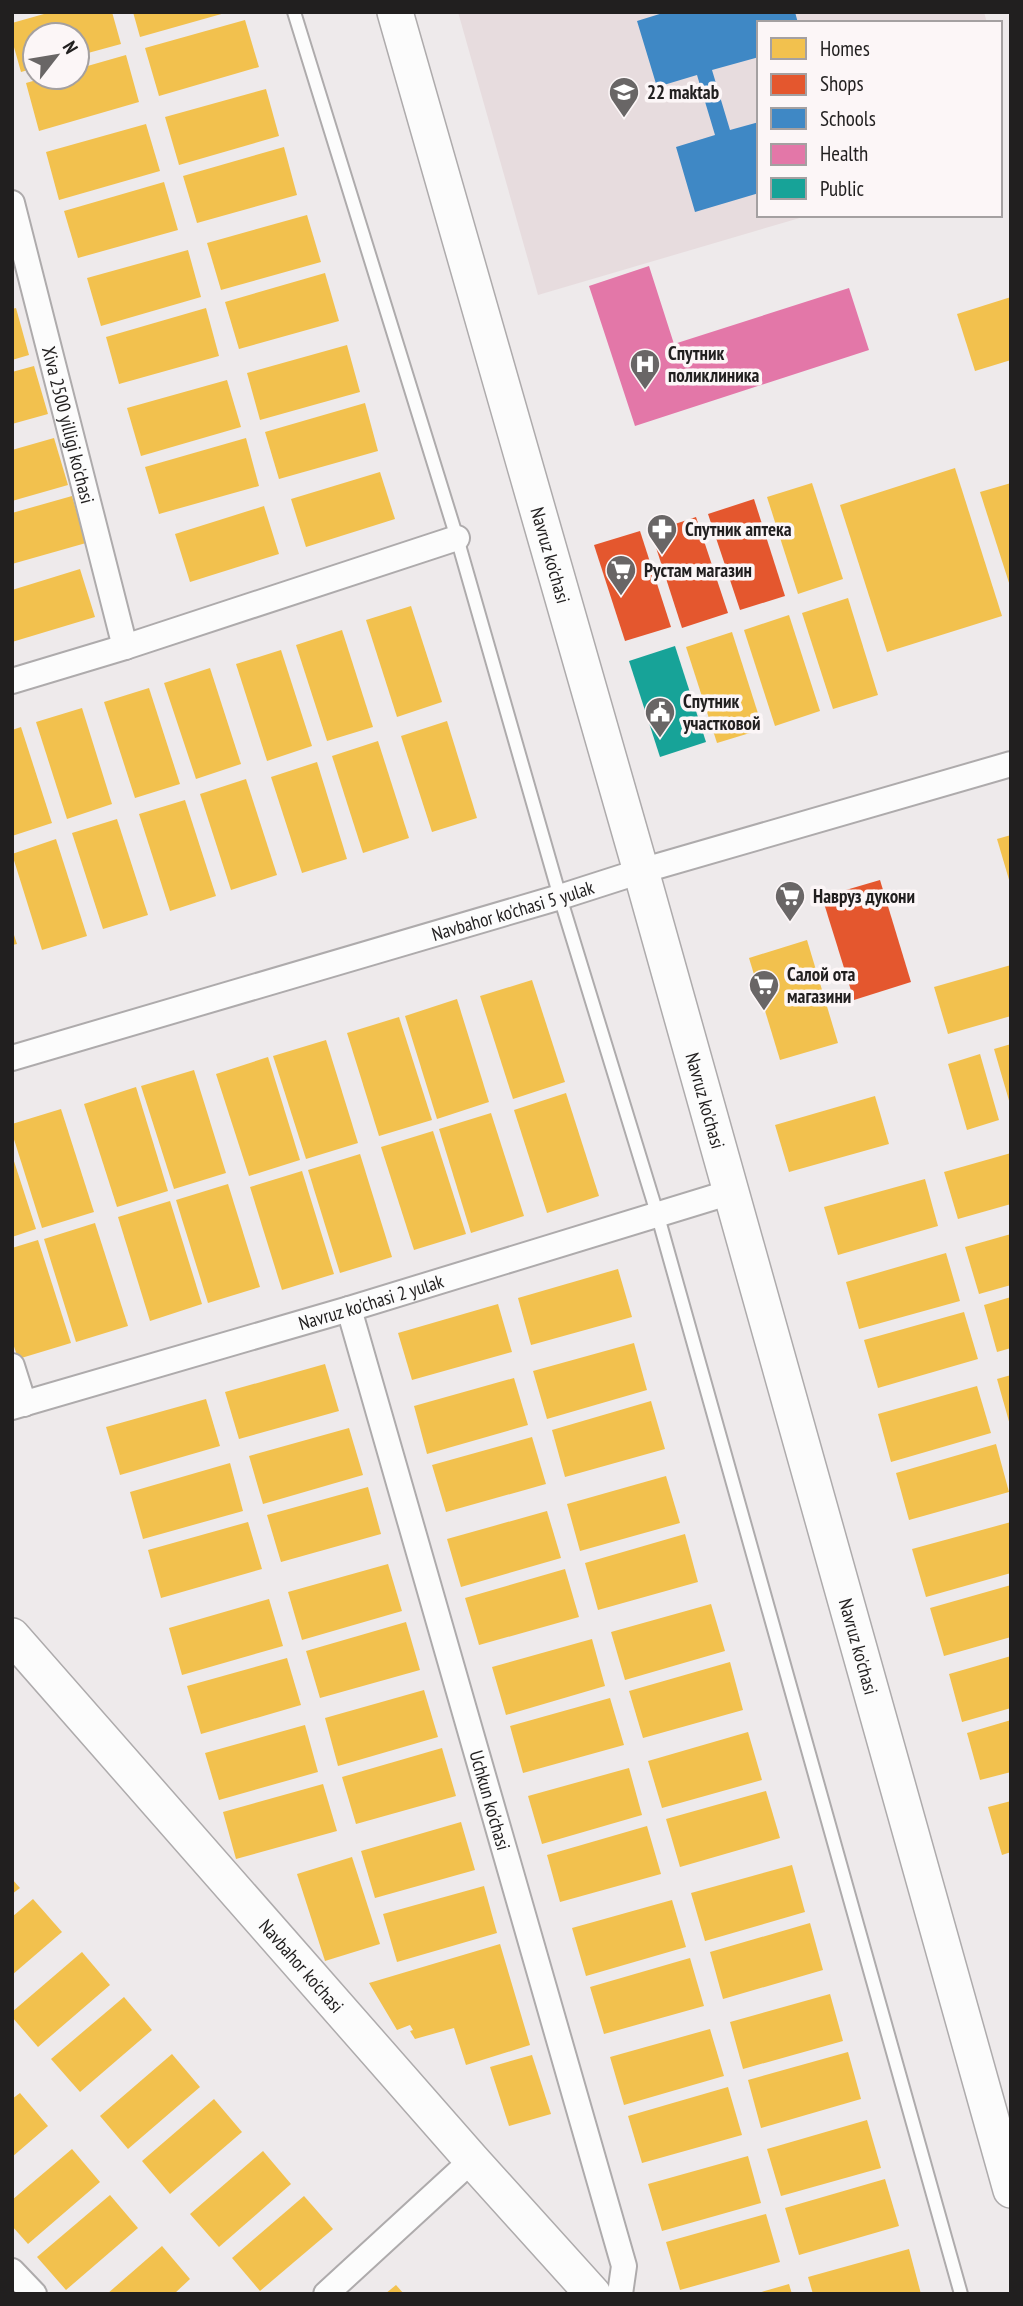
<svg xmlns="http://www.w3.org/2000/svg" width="1023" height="2306" font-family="'PT Sans Narrow',sans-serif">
<rect width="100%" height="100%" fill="#eeeaeb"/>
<!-- built -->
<path fill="#e7dcde" d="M458,12H984L987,23H759V215H810L538,295Z"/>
<!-- homes -->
<g fill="#f2c14e">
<path d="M51,12H112L121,44L77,56V35H35V68L21,72L12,40V23Z"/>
<path d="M133,12H225V13L140,37Z"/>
<path d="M245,20L259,67L159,96L145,48Z"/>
<path d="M126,55L139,102L39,131L26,83L47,77H77V69Z"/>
<path d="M266,89L279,136L179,165L165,117Z"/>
<path d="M146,124L160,171L59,200L46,152Z"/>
<path d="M284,147L297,195L197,223L183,176Z"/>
<path d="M164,182L178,230L78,258L64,211Z"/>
<path d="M307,215L321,262L221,290L207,243Z"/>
<path d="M188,250L201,297L101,326L87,278Z"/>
<path d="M325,273L339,321L239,349L225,302Z"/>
<path d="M1011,297V360L975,371L957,314Z"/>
<path d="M16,308L29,355L12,360V309Z"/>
<path d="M206,308L219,356L119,384L106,337Z"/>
<path d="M347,345L360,392L260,420L247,373Z"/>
<path d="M34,366L48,414L12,424V372Z"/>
<path d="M227,380L241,427L141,456L127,408Z"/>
<path d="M365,403L378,451L279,479L265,432Z"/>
<path d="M54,438L68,485L12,501V450Z"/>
<path d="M246,438L259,486L159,514L145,467Z"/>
<path d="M955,468L1002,616L887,652L840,505Z"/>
<path d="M380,472L395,519L306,547L291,499Z"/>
<path d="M812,483L843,579L798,594L767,497Z"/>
<path d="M1011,483V586H1010L980,492Z"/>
<path d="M72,496L86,543L12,564V513Z"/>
<path d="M264,506L279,554L190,582L175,534Z"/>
<path d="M80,569L95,617L12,642V590Z"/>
<path d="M848,598L878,695L833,709L802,613Z"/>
<path d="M411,606L442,702L397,717L366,620Z"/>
<path d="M789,615L820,711L775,726L744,630Z"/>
<path d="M342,630L373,727L327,741L296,645Z"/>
<path d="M732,632L763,729L717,743L686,647Z"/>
<path d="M281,650L312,746L267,761L236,664Z"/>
<path d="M210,668L241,764L196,779L164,683Z"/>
<path d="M149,688L180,784L135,798L104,702Z"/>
<path d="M82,708L112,804L67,819L36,722Z"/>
<path d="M447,721L477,818L432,832L401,736Z"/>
<path d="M21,727L52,823L12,836V730Z"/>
<path d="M378,741L409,838L363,853L332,756Z"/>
<path d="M317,762L347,859L302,873L271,777Z"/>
<path d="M246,779L277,875L231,890L200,794Z"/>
<path d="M185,800L216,896L170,911L139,814Z"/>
<path d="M117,819L148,915L103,929L72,833Z"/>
<path d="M1011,835V883H1010L997,839Z"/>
<path d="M56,839L87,936L42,950L12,854Z"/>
<path d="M12,929L17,944L12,945Z"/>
<path d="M807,940L838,1043L780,1060L749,958Z"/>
<path d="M1011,965V1016L948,1034L934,987Z"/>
<path d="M532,980L565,1082L513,1099L480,996Z"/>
<path d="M457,999L489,1102L437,1119L405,1016Z"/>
<path d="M399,1017L432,1120L379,1136L347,1033Z"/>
<path d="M326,1040L358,1143L306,1159L273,1056Z"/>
<path d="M1011,1044V1104H1010L994,1049Z"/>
<path d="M980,1054L999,1120L967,1130L948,1064Z"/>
<path d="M268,1057L300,1160L249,1176L216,1074Z"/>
<path d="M194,1070L226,1173L174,1189L141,1086Z"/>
<path d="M136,1087L168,1191L117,1207L84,1104Z"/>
<path d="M566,1093L599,1196L547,1213L514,1110Z"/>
<path d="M875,1096L889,1144L789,1172L775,1125Z"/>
<path d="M61,1109L94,1212L42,1228L12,1133V1124Z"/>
<path d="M491,1113L524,1216L471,1233L439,1129Z"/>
<path d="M433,1131L466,1234L414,1250L381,1147Z"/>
<path d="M1011,1153V1204L958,1219L944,1172Z"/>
<path d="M360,1154L392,1257L340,1273L308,1170Z"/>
<path d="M12,1155L36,1229L12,1237Z"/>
<path d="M302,1171L334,1274L282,1290L250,1187Z"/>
<path d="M925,1179L938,1226L838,1255L824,1207Z"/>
<path d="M228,1184L260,1287L208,1303L176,1200Z"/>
<path d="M170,1201L202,1304L150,1321L118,1217Z"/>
<path d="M95,1223L128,1326L76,1342L44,1239Z"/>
<path d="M1011,1234V1285L979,1294L965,1247Z"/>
<path d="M38,1240L71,1343L18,1359L12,1340V1248Z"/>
<path d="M946,1253L960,1301L859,1329L846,1282Z"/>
<path d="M618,1269L632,1317L531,1345L518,1298Z"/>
<path d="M1011,1297V1348L997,1352L984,1305Z"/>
<path d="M498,1304L512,1352L412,1380L398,1333Z"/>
<path d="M964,1312L978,1359L878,1388L864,1340Z"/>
<path d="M634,1343L647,1390L547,1419L533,1371Z"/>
<path d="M325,1364L339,1411L239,1439L225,1392Z"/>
<path d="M1011,1375V1425H1010L997,1379Z"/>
<path d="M514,1378L528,1425L427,1454L414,1406Z"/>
<path d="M977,1386L991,1433L891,1462L878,1414Z"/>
<path d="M206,1399L220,1446L120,1475L106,1427Z"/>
<path d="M651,1401L665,1449L565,1477L552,1430Z"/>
<path d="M349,1428L363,1475L263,1504L249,1456Z"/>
<path d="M532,1437L546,1484L446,1512L432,1465Z"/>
<path d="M996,1444L1009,1492L909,1520L896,1473Z"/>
<path d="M230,1463L243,1511L143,1539L130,1492Z"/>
<path d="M666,1476L680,1523L580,1551L567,1504Z"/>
<path d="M368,1487L381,1534L281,1562L267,1515Z"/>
<path d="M547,1511L561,1558L461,1587L447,1539Z"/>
<path d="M248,1522L262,1569L161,1598L148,1550Z"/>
<path d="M1011,1522V1573L926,1597L912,1549Z"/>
<path d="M685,1534L698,1582L598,1610L585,1563Z"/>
<path d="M388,1564L402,1611L302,1640L288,1592Z"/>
<path d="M565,1569L579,1617L479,1645L465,1598Z"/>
<path d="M1011,1585V1637L944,1656L930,1608Z"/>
<path d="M269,1599L283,1646L182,1675L169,1628Z"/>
<path d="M711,1604L725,1651L625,1680L611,1632Z"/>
<path d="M406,1622L420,1670L320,1698L306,1651Z"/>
<path d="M592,1639L605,1686L506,1715L492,1667Z"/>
<path d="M1011,1656V1708L962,1722L949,1674Z"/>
<path d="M287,1658L301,1705L201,1734L187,1686Z"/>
<path d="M730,1662L743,1710L643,1738L629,1691Z"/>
<path d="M424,1690L438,1737L338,1766L325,1718Z"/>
<path d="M610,1698L624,1745L523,1773L510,1726Z"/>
<path d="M1011,1720V1772L980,1780L967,1733Z"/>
<path d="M305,1725L318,1772L219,1800L205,1753Z"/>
<path d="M748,1732L762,1780L662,1808L648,1761Z"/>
<path d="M442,1748L456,1796L356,1824L342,1777Z"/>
<path d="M629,1768L642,1815L542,1844L528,1796Z"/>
<path d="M323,1784L337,1831L236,1859L223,1812Z"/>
<path d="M766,1791L780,1838L680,1867L666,1819Z"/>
<path d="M1011,1801V1852L1002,1855L988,1807Z"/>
<path d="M461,1822L475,1870L375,1898L361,1851Z"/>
<path d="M647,1826L661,1874L560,1902L547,1855Z"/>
<path d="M352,1857L380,1944L325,1961L297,1874Z"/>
<path d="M792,1865L805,1912L705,1941L691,1893Z"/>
<path d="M12,1879L20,1888L12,1894Z"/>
<path d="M484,1886L497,1933L397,1962L383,1914Z"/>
<path d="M33,1899L62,1932L12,1975V1917Z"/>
<path d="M672,1900L686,1947L586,1976L572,1928Z"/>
<path d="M810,1923L823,1970L723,1999L710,1952Z"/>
<path d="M500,1944L530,2045L466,2065L454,2028L415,2039L410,2031L413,2030L410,2025L397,2030L369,1983Z"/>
<path d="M82,1952L110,1985L38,2047L12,2017V2012Z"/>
<path d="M690,1958L704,2006L604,2034L590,1987Z"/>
<path d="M830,1994L843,2041L743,2069L730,2022Z"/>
<path d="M124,1997L152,2030L80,2092L51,2059Z"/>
<path d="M710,2029L724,2076L624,2105L610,2057Z"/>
<path d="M848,2052L861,2099L761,2128L748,2080Z"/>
<path d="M172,2054L200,2087L128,2149L100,2116Z"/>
<path d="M532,2055L551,2114L509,2126L490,2067Z"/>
<path d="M728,2087L742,2135L642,2163L628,2116Z"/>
<path d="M20,2093L48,2126L12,2157V2099Z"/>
<path d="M214,2099L242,2132L170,2194L142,2161Z"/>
<path d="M867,2120L881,2168L781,2196L767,2149Z"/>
<path d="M72,2149L100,2182L28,2244L12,2226V2200Z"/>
<path d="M263,2151L291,2184L219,2247L190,2214Z"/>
<path d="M748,2156L761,2203L662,2231L648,2184Z"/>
<path d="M885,2179L899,2226L799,2255L785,2208Z"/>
<path d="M110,2195L138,2228L66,2290L37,2257Z"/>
<path d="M304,2196L333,2229L260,2291L232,2258Z"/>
<path d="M766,2214L780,2262L680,2290L666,2242Z"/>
<path d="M162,2246L190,2279L174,2294H107Z"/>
<path d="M909,2249L921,2294H813L808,2277Z"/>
<path d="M789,2284L792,2294H758V2293Z"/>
<path d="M396,2285L404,2294H385Z"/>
</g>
<!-- shops -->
<g fill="#e4572e">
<path d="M754,499L785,596L740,610L708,514Z"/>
<path d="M696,517L728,613L682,628L651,532Z"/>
<path d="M640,531L671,627L625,641L594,545Z"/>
<path d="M880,880L911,982L854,1000L822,897Z"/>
</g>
<!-- schools -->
<path fill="#3f88c5" d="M666,12H795L798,23H759V57L712,70L730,130L759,122V193L695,212L676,147L715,135L697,75L657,87L637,21Z"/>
<!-- health -->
<path fill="#e377a8" d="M649,266L674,344L849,288L869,350L635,426L589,286Z"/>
<!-- public -->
<path fill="#17a398" d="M675,646L706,742L660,757L629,661Z"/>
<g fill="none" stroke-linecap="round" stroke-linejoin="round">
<!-- lane casing -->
<g stroke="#aeabac" stroke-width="16">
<path id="lane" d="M294,12L457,538L560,897L657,1213L961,2294"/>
</g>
<!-- street casing -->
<g stroke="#aeabac" stroke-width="28">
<g id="street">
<path id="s1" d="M12,203L125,647"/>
<path d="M12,681L125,647L457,538"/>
<path id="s2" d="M12,1058L560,897L641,871L1011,764"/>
<path id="s3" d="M349,1309L624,2266L620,2294"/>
<path d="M12,1366L24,1404"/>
<path id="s4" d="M12,1407L349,1309L731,1192"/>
<path d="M12,2271L34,2294"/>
<path d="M326,2294L472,2160"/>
</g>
</g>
<!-- secondary casing -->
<g stroke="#aeabac" stroke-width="38">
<g id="secondary">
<path id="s5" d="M395,12L641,871L1011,2190"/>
<path id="s6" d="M12,1636L472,2160L593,2294"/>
</g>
</g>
<!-- lane -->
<use href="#lane" stroke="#fcfcfc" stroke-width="12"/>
<!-- street -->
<use href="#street" stroke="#fcfcfc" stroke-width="24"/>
<!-- secondary -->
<use href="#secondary" stroke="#fcfcfc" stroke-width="35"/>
</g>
<!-- icons -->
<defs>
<g id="school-pin" transform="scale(1.575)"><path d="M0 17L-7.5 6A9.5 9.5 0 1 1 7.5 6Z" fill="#696666" stroke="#fcf6f7"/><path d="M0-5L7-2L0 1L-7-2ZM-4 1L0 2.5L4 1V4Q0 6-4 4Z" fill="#fff"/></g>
<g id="hospital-pin" transform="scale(1.575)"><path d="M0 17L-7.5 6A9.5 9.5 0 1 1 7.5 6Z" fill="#696666" stroke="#fcf6f7"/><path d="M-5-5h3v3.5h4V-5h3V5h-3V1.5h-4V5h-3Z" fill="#fff"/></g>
<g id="pharmacy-pin" transform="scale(1.575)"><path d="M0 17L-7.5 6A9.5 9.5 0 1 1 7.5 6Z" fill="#696666" stroke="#fcf6f7"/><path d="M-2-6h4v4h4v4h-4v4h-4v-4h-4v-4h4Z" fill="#fff"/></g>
<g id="supermarket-pin" transform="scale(1.575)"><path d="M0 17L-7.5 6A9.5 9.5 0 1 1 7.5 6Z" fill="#696666" stroke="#fcf6f7"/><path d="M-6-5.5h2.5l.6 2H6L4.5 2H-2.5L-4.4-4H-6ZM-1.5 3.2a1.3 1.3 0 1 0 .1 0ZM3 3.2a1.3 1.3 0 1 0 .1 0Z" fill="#fff"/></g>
<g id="civic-pin" transform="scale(1.575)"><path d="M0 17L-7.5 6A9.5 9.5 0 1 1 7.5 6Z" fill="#696666" stroke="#fcf6f7"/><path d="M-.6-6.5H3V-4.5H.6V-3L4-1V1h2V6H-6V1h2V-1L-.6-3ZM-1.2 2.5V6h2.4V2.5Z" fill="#fff"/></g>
</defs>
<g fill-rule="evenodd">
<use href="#school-pin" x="624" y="92"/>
<use href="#hospital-pin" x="645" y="364"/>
<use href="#pharmacy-pin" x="662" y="529"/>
<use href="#supermarket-pin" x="621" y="570"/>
<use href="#civic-pin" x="660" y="712"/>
<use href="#supermarket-pin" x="790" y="896"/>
<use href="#supermarket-pin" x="764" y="985"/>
</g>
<g text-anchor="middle" stroke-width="7" stroke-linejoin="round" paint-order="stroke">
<!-- poi labels -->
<g font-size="19" font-weight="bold" fill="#211f1f" stroke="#fcf6f7" text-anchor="start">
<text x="647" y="99">22 maktab</text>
<text x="668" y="360">Спутник<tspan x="668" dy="22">поликлиника</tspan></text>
<text x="685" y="536">Спутник аптека</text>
<text x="644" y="577">Рустам магазин</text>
<text x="683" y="708">Спутник<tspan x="683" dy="22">участковой</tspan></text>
<text x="813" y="903">Навруз дукони</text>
<text x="787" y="981">Салой ота<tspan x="787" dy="22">магазини</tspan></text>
</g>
<!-- street labels -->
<g font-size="19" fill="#211f1f" stroke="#fcf6f7">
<text dy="7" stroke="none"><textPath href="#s1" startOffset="229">Xiva 2500 yilligi ko'chasi</textPath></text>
<text dy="7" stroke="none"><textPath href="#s5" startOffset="565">Navruz ko'chasi</textPath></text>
<text dy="7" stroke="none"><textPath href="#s2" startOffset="522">Navbahor ko'chasi 5 yulak</textPath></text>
<text dy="7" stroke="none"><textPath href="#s5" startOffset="1132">Navruz ko'chasi</textPath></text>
<text dy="7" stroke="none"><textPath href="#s4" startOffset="374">Navruz ko'chasi 2 yulak</textPath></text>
<text dy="7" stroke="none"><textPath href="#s5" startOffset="1699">Navruz ko'chasi</textPath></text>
<text dy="7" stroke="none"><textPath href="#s3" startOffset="511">Uchkun ko'chasi</textPath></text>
<text dy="7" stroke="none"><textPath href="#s6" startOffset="439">Navbahor ko'chasi</textPath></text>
</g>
</g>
<!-- border -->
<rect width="1023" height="2306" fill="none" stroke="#211f1f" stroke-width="28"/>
<!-- legend -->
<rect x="757" y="21" width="245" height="196" fill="#fcf6f7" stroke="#a4a0a1" stroke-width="2"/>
<rect x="771" y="38" width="35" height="21" fill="#f2c14e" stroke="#a4a0a1" stroke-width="2"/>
<text x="820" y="56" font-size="21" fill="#211f1f">Homes</text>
<rect x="771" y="74" width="35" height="21" fill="#e4572e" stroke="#a4a0a1" stroke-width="2"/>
<text x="820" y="91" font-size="21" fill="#211f1f">Shops</text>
<rect x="771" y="108" width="35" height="21" fill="#3f88c5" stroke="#a4a0a1" stroke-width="2"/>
<text x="820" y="126" font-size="21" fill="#211f1f">Schools</text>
<rect x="771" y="144" width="35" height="21" fill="#e377a8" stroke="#a4a0a1" stroke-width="2"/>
<text x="820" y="161" font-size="21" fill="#211f1f">Health</text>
<rect x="771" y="178" width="35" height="21" fill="#17a398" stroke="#a4a0a1" stroke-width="2"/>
<text x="820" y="196" font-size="21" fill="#211f1f">Public</text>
<!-- north arrow -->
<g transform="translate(56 56) rotate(59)"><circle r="33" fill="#fcf6f7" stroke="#a4a0a1" stroke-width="2"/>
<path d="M0-5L12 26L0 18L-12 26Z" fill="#696666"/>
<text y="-10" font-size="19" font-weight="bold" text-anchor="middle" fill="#211f1f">N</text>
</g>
</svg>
